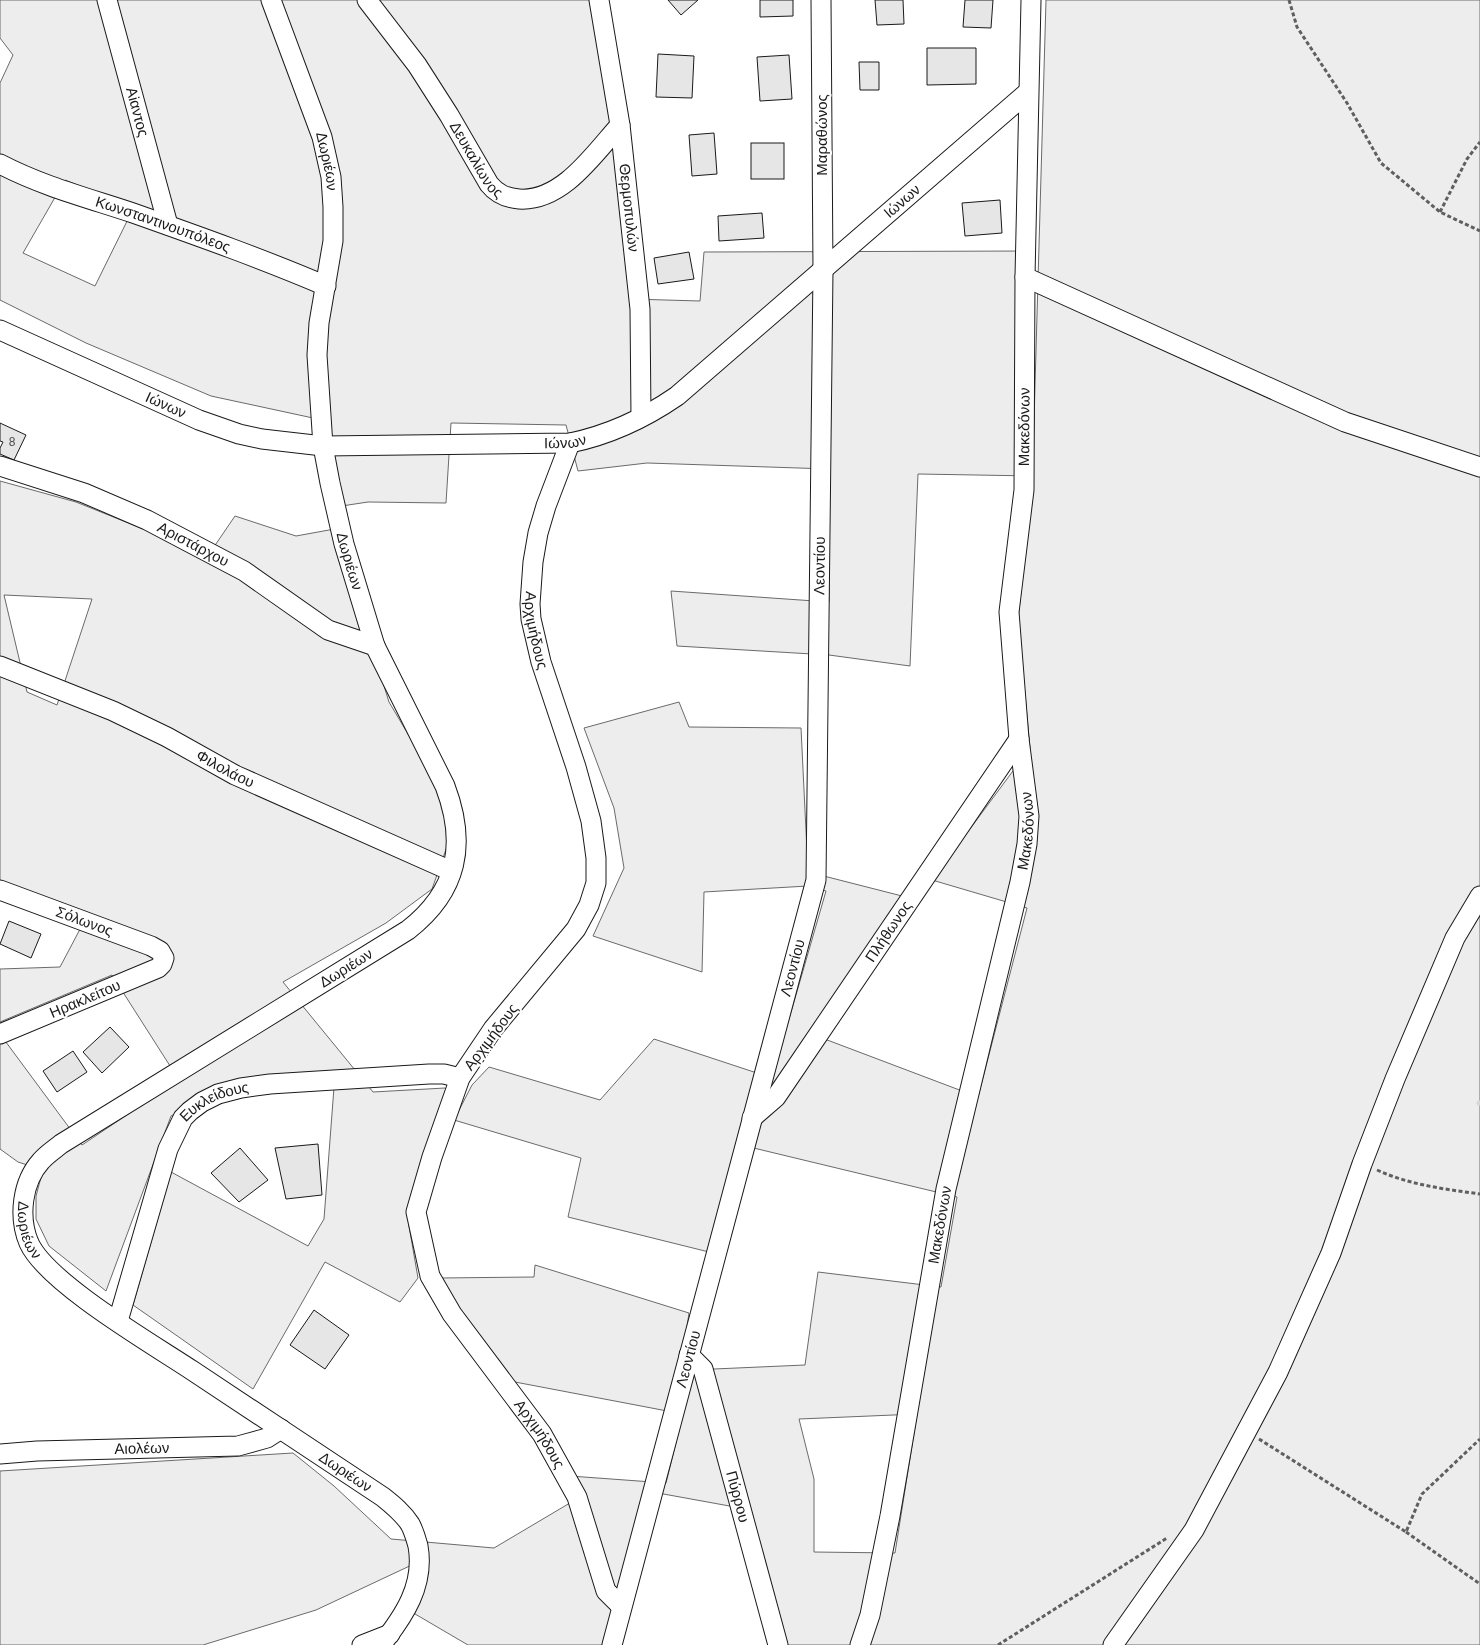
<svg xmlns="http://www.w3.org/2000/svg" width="1480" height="1645" font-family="Arial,sans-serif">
<rect width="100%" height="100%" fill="#fff"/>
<!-- built -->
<g fill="#ededed" stroke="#6a6a6a" fill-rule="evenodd">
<path d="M0,0H590L618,142L631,299L700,301L704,252L1031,251L1033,456L1046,0H1480V1645H782L746,1509L647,1491L602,1645H468L398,1604L410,1583L416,1563L316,1610L203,1645H0V1471L293,1453L334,1486L391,1539L494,1548L580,1497L570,1476L666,1483L683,1414L515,1382L470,1328L440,1278L534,1277L535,1265L689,1313L682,1361L714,1369L805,1365L818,1272L941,1287L957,1197L737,1144L709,1252L568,1217L581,1158L454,1120L472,1085L489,1067L600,1100L654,1039L772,1078L826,891L808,886L704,892L702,972L593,936L624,868L614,808L584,728L679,702L689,727L801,728L808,872L906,897L814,1035L978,1097L1027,908L932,880L1030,748L1018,620L1033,476L918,474L910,666L829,655L677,646L671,591L829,602V469L647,463L578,471L566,425L451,423L446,503L368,502L335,507L313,418L211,396L86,343L0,300V83L13,55L0,38ZM65,180L134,207L95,286L23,253ZM917,1414L895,1553L814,1552V1479L799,1419Z"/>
<path d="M0,481L76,502L156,534L205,560L235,516L296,536L340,528L361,612L389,702L440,788L449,841L432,889L386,923L283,982L373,1092L445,1088L451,1093L416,1186L409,1226L418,1278L400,1302L325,1262L253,1389L133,1305L171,1172L308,1246L324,1219L335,1074L220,1087L171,1116L106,1291L49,1246L36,1219V1196L43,1170L18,1162L0,1149V1034L82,1145L179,1080L112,975L0,1022V969L60,967L87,916L0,882ZM4,595L92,599L57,705L27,692Z"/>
</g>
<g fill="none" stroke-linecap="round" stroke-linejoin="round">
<!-- stream -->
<path stroke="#d7d7d7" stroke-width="5" d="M1479,1103H1480"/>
</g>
<!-- building -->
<g fill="#e6e6e6" stroke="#1a1a1a">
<path d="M668,0H698L681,15Z"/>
<path d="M760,0H793V16L760,17Z"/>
<path d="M875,0H903L904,24L877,25Z"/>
<path d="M965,0H993L991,28L963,27Z"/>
<path d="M927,48H976V84L927,85Z"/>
<path d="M658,54L694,56L692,98L656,97Z"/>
<path d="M789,55L792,99L760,101L757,57Z"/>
<path d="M859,62H879V90H860Z"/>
<path d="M714,133L717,174L692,176L689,135Z"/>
<rect x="751" y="143" width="33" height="36"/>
<path d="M1000,200L1002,233L965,236L962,203Z"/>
<path d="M762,213L764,238L719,241L718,216Z"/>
<path d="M689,252L694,279L658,284L654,258Z"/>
<path d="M0,423L26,435L14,460L0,454V448L3,442L0,441Z"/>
<path d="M9,921L41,934L31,958L0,944Z"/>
<path d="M110,1027L129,1047L102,1073L83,1052Z"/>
<path d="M73,1051L87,1072L57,1092L43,1071Z"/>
<path d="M318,1144L322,1195L286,1199L275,1148Z"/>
<path d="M240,1148L268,1180L239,1202L211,1173Z"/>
<path d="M314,1310L349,1335L325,1369L290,1345Z"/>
</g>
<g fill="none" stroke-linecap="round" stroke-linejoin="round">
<!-- minor casing -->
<g stroke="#1a1a1a" stroke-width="21">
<g id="minor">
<path id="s1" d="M107,0L168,225"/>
<path id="s2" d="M271,0L322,137L331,177L333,207V241L319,323L317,355L323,446L330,483L344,544L375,646L445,786C467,844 458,891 408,930L61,1144C55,1149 47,1154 41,1161C22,1182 18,1217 29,1243C47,1283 154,1345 193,1371C256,1413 320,1455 383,1497C393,1505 403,1513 410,1524C414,1531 416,1539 418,1546C425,1585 404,1616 381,1645"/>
<path id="s3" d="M367,0L417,65L449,115L489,184C497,194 506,198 519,199C562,202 594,154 620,125"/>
<path id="s4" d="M599,0L620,125L640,309L641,417"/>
<path id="s5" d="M0,164C42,186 88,198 133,213C198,236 263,259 326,286"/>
<path d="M1025,277L1345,422L1480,467"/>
<path id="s6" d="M0,330L199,420L239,434L262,439L323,446L570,443C609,435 645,418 677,396L1028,92"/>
<path id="s7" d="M570,443L546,506L538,533L533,562L530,604L531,619L541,662L576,767L591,821L596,858V883L589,905L576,929L493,1029L460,1078L432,1157L416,1212L430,1276L452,1314L542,1434L577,1497L606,1591L621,1606"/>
<path id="s8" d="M0,466L84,493L147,520L244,571L328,630L375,646"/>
<path id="s9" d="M0,666L113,711L167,737L235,775L451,871"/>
<path id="s10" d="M0,890L151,946L160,951L164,958L162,964L158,968L0,1034"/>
<path id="s11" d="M752,1118L776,1097L1019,739"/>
<path id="s12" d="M118,1321L168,1149L183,1118L190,1111L202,1102L218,1094L241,1088L270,1084L429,1074H444L460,1078"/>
<path id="s13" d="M689,1355L703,1369L778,1645"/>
<path id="s14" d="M0,1454L37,1451L238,1446L267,1438L281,1429"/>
<path d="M362,1645L390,1634"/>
<path id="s15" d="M612,1645L816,880L823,270L821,0"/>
<path id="s16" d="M860,1645L870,1615L890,1516L946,1189L1020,882L1027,844L1029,816L1019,739L1009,612L1024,490L1025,277L1031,0"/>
<path d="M1113,1645L1194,1530L1278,1372L1331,1253L1362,1164L1395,1079L1455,938L1480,896"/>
</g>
</g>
<!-- path -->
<g stroke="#5f5f5f" stroke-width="3" stroke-dasharray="4 2.5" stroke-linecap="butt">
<path d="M1289,0L1297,27L1347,103L1381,163L1440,212L1480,231"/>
<path d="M1440,212L1467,159L1480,142"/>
<path d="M1377,1170C1410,1185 1444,1189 1480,1194"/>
<path d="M1259,1439L1406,1532L1422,1494L1480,1439"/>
<path d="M1406,1532L1480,1584"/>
<path d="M998,1645L1167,1538"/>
</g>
<!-- minor -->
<use href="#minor" stroke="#fff" stroke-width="19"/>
</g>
<g text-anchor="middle" stroke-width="4" stroke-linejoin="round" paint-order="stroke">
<!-- number labels -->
<g font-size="12" fill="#4d4d4d">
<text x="12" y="446">8</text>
</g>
<!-- street labels -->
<g font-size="15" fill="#1a1a1a" stroke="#fff">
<text dy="5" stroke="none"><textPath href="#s1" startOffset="116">Aiαντος</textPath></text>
<text transform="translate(822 135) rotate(-90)" y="5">Μαραθώνος</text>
<text dy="5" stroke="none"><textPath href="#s3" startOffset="194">Δευκαλίωνος</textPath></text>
<text dy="5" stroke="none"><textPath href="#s2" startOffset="171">Δωριέων</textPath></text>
<text dy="5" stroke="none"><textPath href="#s6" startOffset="1008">Ιώνων</textPath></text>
<text dy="5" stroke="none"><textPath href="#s4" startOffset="210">Θερμοπυλών</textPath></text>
<text dy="5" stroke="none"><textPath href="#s5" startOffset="174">Κωνσταντινουπόλεος</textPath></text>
<text dy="5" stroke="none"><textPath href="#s6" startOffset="182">Ιώνων</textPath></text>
<text dy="5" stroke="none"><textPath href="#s16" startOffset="1238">Μακεδόνων</textPath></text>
<text dy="5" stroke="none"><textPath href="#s6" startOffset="588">Ιώνων</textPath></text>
<text dy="5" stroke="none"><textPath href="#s8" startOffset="209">Αριστάρχου</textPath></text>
<text dy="5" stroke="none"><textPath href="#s2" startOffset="576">Δωριέων</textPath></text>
<text dy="5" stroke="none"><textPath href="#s15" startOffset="1106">Λεοντίου</textPath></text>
<text dy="5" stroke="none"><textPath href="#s7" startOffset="194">Αρχιμήδους</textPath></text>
<text dy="5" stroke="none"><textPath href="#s9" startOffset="248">Φιλολάου</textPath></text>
<text dy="5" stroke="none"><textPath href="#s16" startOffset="832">Μακεδόνων</textPath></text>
<text dy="5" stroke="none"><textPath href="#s10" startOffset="90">Σόλωνος</textPath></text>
<text dy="5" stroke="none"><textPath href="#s11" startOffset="232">Πλήθωνος</textPath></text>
<text transform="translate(346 968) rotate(-32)" y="5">Δωριέων</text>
<text dy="5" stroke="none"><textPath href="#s15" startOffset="701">Λεοντίου</textPath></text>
<text transform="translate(85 999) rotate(-23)" y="5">Ηρακλείτου</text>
<text transform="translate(491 1037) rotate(-53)" y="5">Αρχιμήδους</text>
<text dy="5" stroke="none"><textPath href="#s12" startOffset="250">Ευκλείδους</textPath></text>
<text dy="5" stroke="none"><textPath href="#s16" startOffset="428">Μακεδόνων</textPath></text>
<text dy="5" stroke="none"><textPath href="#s2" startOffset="1491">Δωριέων</textPath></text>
<text dy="5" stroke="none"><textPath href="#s15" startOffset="296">Λεοντίου</textPath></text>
<text dy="5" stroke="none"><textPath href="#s7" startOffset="1094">Αρχιμήδους</textPath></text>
<text dy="5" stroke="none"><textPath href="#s14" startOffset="142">Αιολέων</textPath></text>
<text dy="5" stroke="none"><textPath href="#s2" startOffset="1896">Δωριέων</textPath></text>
<text dy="5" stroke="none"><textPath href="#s13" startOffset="152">Πύρρου</textPath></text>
</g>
</g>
</svg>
